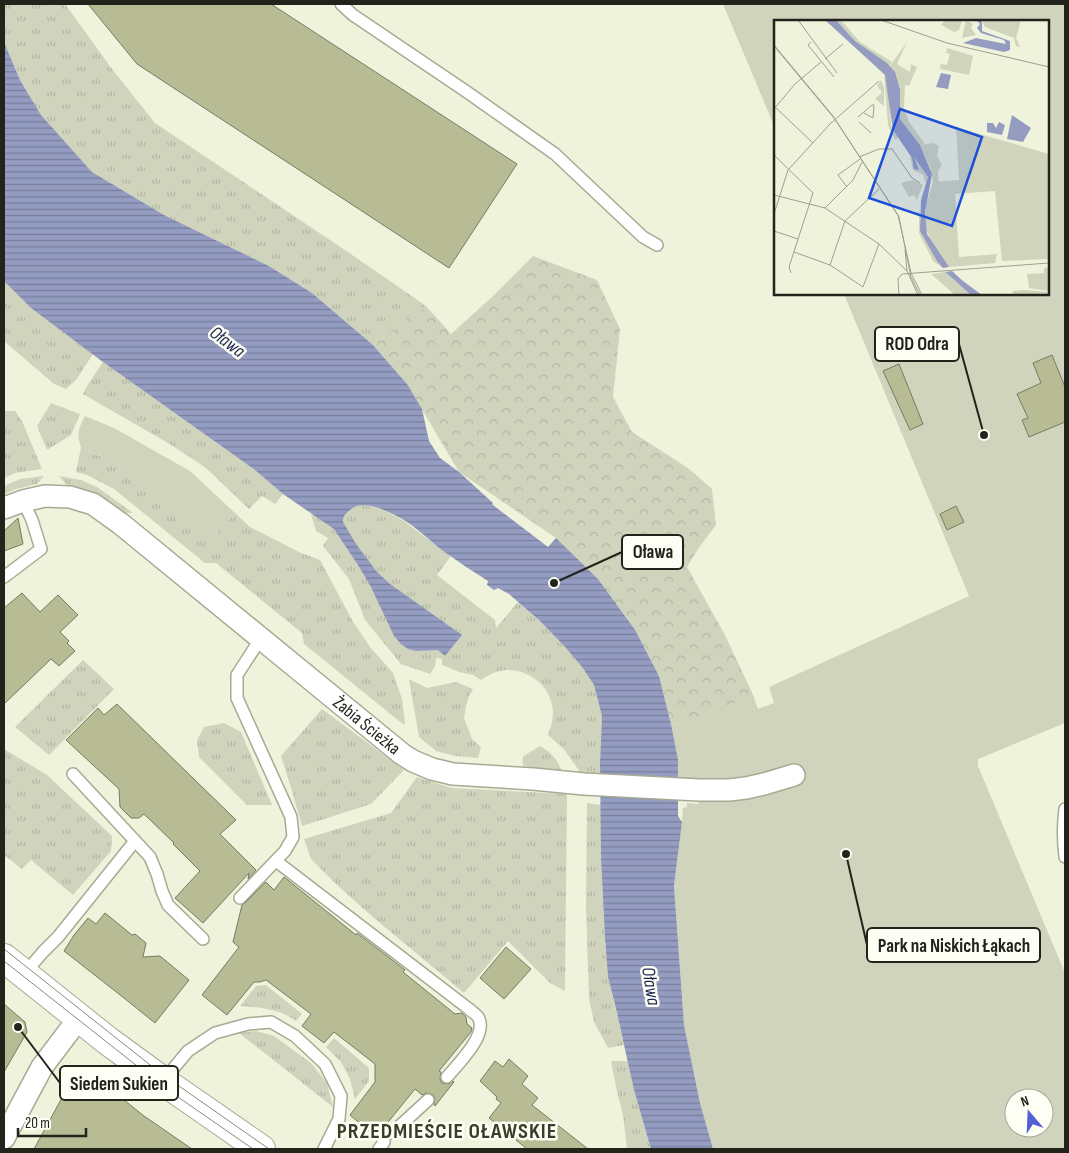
<svg xmlns="http://www.w3.org/2000/svg" width="1069" height="1153" font-family="'Sofia Sans Condensed',sans-serif">
<defs>
<pattern id="grass-tufts" width="24" height="20" patternUnits="userSpaceOnUse" patternTransform="scale(1.25)"><rect width="24" height="20" fill="#d1d4bc"/><path d="M3 7l-1-3M5 7V3M7 7l1-3M15 17l-1-3M17 17v-4M19 17l1-3" fill="none" stroke="#b3b6a1"/></pattern>
<pattern id="forest-crowns" width="20" height="18" patternUnits="userSpaceOnUse" patternTransform="scale(1.25)"><rect width="20" height="18" fill="#d1d4bc"/><path d="M2 6a3 3 0 1 1 6 0M12 15a3 3 0 1 1 6 0" fill="none" stroke="#b3b6a1"/></pattern>
<pattern id="water-rules" width="6" height="5" patternUnits="userSpaceOnUse" patternTransform="scale(1.25)"><rect width="6" height="5" fill="#949cc1"/><path d="M0 2.5h6" fill="none" stroke="#787f9c"/></pattern>
</defs>
<rect width="100%" height="100%" fill="#f0f3db"/>
<!-- grass -->
<g fill="url(#grass-tufts)">
<path d="M4,4H65L112,69L155,123L345,250L426,306L373,345L312,293L269,266L164,215L92,172L41,115L20,80L4,42Z"/>
<path d="M4,281L31,308L93,354L76,380L66,389L54,384L4,341Z"/>
<path d="M103,362L255,470L283,494L275,504L262,496L249,509L206,468L173,446L83,394L87,386Z"/>
<path d="M51,403L80,414L71,435L47,450L37,426Z"/>
<path d="M4,411H15L22,421L42,469L15,473L4,478Z"/>
<path d="M81,447L127,469L157,489L166,497L177,517L215,535L235,513L250,527L299,552L320,560L352,620L370,647L393,673L402,699L405,723L404,725L304,644L302,633L216,563H205L114,489L87,475L76,472Z"/>
<path d="M44,476L37,484L16,489L4,494V486L20,479Z"/>
<path d="M59,476L81,480L97,487L133,513H121L100,496L80,488L67,485Z"/>
<path d="M363,505C400,510 421,537 451,556L437,575L495,620L496,628L518,602L540,621L566,648L582,667L594,685L602,716L600,775H585L584,772H580L563,748L548,735C551,727 553,720 553,712C552,687 530,669 506,670C496,671 488,675 481,680L473,675L459,672L442,665V659L436,658L435,666L430,674L401,664L365,620L349,579L323,546L328,538L316,531L311,514L334,515L352,507Z"/>
<path d="M83,660L114,689L49,755L15,727Z"/>
<path d="M409,679L427,688L456,682L473,689L469,696L466,706L464,718L472,739L481,747L478,758L456,756L436,751L419,737Z"/>
<path d="M322,709L404,770L371,804L302,826L292,791L281,756Z"/>
<path d="M224,723L241,732L272,805H247L199,757L197,740L204,727Z"/>
<path d="M540,746C551,752 559,761 562,773L529,770L530,767L523,766C523,763 522,760 523,757C523,756 537,748 540,746Z"/>
<path d="M4,749L47,775L112,836L111,851L73,895L31,860L22,869L4,855Z"/>
<path d="M417,777L452,788L567,794L565,991L550,983L508,941L464,993L374,918L337,885L311,859L304,839L391,813Z"/>
<path d="M587,803L601,805V860L605,938L608,977L624,1045L608,1048L594,1022L589,999L586,905Z"/>
<path d="M266,985L302,1014L296,1021C280,1009 259,1007 240,1006L256,986Z"/>
<path d="M256,1031L274,1036L311,1063L327,1083L333,1107L239,1033Z"/>
<path d="M334,1038L369,1068V1081L355,1099L350,1079L341,1062L326,1047Z"/>
<path d="M611,1061H628L634,1090L651,1149H627L623,1115L616,1087Z"/>
</g>
<!-- forest -->
<path fill="url(#forest-crowns)" d="M533,256L597,280L620,329L613,397L632,432L688,468L712,489L716,525L698,549L687,567L725,635L753,695L770,752L680,723L671,724L659,676L598,579L556,538L459,472L407,384L373,345L426,306L451,334L492,297Z"/>
<!-- green -->
<g fill="#d1d4bc" fill-rule="evenodd">
<path d="M723,4H1065V723L978,759V766L1065,973V1149H713L700,1103L684,1025L674,886L682,822L683,808L687,807V803L698,804L700,780L678,779V770L671,724L690,722L753,695L758,709L774,703L769,687L969,596L844,294H1048V21H775V128ZM1014,1098H1044V1128H1014Z"/>
<path d="M85,416L114,428L190,471L235,513L215,535L177,517L166,497L157,489L127,469L81,447C76,433 79,428 85,416Z"/>
</g>
<!-- water -->
<path fill="url(#water-rules)" d="M4,42L20,80L41,115L92,172L164,215L269,266L312,293L373,345L407,384L422,409L429,441L440,458L459,472L493,503L492,504L498,509L548,547L556,538L598,579L635,630L659,676L671,724L678,760V816L682,822L674,886L684,1025L700,1103L713,1149H651L634,1090L617,1013L608,977L605,938L601,859L600,763L602,716L594,685L582,667L566,648L540,621L509,594L498,588L494,590L487,585L488,581C474,572 460,563 446,553C433,544 421,531 407,522C394,514 363,497 350,510C345,514 343,516 343,522L356,544L377,572L390,584L462,635L445,656L438,650L416,651L408,649L401,644L394,636L371,587L358,565L334,529L283,494L255,470L103,362L31,308L4,281Z"/>
<!-- building -->
<g fill="#b7bc94" stroke="#787a65">
<path d="M88,4H271L517,164L449,268L137,64Z"/>
<path d="M1052,355L1065,387V422L1029,437L1022,420L1028,418L1017,394L1041,383L1033,363Z"/>
<path d="M899,364L923,424L910,430L883,371Z"/>
<path d="M956,506L964,522L947,530L940,514Z"/>
<path d="M18,518L23,544L4,551V531Z"/>
<path d="M22,593L40,612L58,595L78,615L60,632L69,641L67,643L75,651L59,666L51,659L4,704V608Z"/>
<path d="M117,704L236,820L220,834L256,870L248,879L249,873L203,923L175,898L200,871L173,844L174,843L144,814L139,818H131L120,807L119,789L66,740L98,708L104,715Z"/>
<path d="M284,877L356,935L357,933L387,956L405,970L403,972L455,1014L462,1013L466,1017L467,1024L472,1028L471,1032L439,1071L441,1072L440,1079L442,1083L449,1084L453,1081L454,1082L435,1106L434,1105L435,1099L433,1095L427,1093L422,1095L415,1089L376,1137L350,1115L375,1082V1064L334,1032L324,1043L302,1026L311,1014L266,980L260,982H254L227,1015L202,995L239,947L233,942L242,905L245,903L266,882L274,890Z"/>
<path d="M105,913L132,935L135,934L146,943L143,957L160,956L189,980L155,1023L124,998L64,951L74,935L88,918L96,924Z"/>
<path d="M506,947L531,969L504,999L480,978Z"/>
<path d="M4,1004L25,1022L27,1032L4,1072Z"/>
<path d="M509,1059L528,1076L522,1084L538,1098L532,1105L588,1149H527L489,1118L501,1103L496,1099L497,1097L480,1081L495,1061L503,1067Z"/>
<path d="M88,1071L144,1116L192,1149H34L75,1074Z"/>
</g>
<g fill="none" stroke-linecap="round" stroke-linejoin="round">
<!-- lane casing -->
<g stroke="#a7aa94" stroke-width="14">
<g id="lane">
<path d="M341,4L353,15L467,92L555,154L643,237L657,245"/>
<path d="M4,577L41,549L32,520L23,501"/>
<path d="M73,774L150,857L157,874L162,891L168,905L203,939"/>
<path d="M1065,809C1063,825 1063,841 1065,857"/>
<path d="M276,861L469,1009C471,1011 476,1014 478,1017C489,1034 458,1064 447,1077"/>
<path d="M240,898L285,851L293,837L291,817L237,698V675L261,638"/>
<path d="M24,974L43,952L58,937L135,841"/>
<path d="M163,1081L188,1051L215,1033L248,1024L271,1022L295,1036L325,1064L341,1096L339,1119L324,1149"/>
<path d="M392,1133L428,1100"/>
<path d="M379,1149L384,1142"/>
</g>
</g>
<!-- street casing -->
<g stroke="#a7aa94" stroke-width="24">
<g id="street">
<path id="s1" d="M4,508L23,501L45,496L70,497L93,504L121,524L402,754L413,761L432,769L453,774L533,779L584,784L699,790H729L746,788L764,784L794,775"/>
<path d="M4,1138L42,1067L79,1018"/>
</g>
</g>
<!-- secondary casing -->
<g stroke="#a7aa94" stroke-width="30">
<path id="secondary" d="M4,958L108,1041L163,1081L261,1149"/>
</g>
<!-- lane -->
<use href="#lane" stroke="#fff" stroke-width="11"/>
<!-- street -->
<use href="#street" stroke="#fff" stroke-width="21"/>
<!-- secondary -->
<use href="#secondary" stroke="#fff" stroke-width="28"/>
<!-- tram -->
<g stroke="#898b7a" stroke-width="1">
<path d="M4,949L159,1072L269,1149"/>
<path d="M4,961L165,1088L253,1149"/>
</g>
</g>
<g text-anchor="middle" stroke-width="5" stroke-linejoin="round" paint-order="stroke">
<!-- street labels -->
<g font-size="18" fill="#22231a" stroke="#fdfff5">
<text dy="6" stroke="none"><textPath href="#s1" startOffset="444">Żabia Ścieżka</textPath></text>
</g>
<!-- water labels -->
<g font-size="19" font-style="italic" fill="#1e2452" stroke="#fdfff5">
<text transform="translate(228 341) rotate(37)" y="7">Oława</text>
<text transform="translate(652 986) rotate(81)" y="7">Oława</text>
</g>
<!-- district labels -->
<g font-size="22" font-weight="bold" letter-spacing="1" fill="#3b3d2a" stroke="#fdfff5">
<text x="447" y="1138">PRZEDMIEŚCIE OŁAWSKIE</text>
</g>
</g>
<!-- overview -->
<g transform="translate(774 20)">
<rect width="275" height="275" fill="#f0f3db"/>
<path d="M62,0H67L86,22L118,42L115,46L81,21ZM171,0H188L185,10L180,12L167,5ZM192,0L199,4L197,8L202,15L188,18ZM208,0H247L242,18L246,27L242,26L240,18L211,7ZM133,22L123,44L136,52L137,44L143,47L135,66L131,65L130,88L135,102L151,124L146,125L126,99V67L116,46ZM173,28L199,36L195,55L166,49L167,44L173,45L176,34L172,33ZM110,54L115,70L117,104L124,118L121,120L114,105ZM107,60L110,67V86L101,79L108,72L103,66ZM136,137L142,138L150,149L154,157L152,164L149,155L139,150ZM138,160L149,165L143,180L140,175L135,177L127,163ZM145,187L148,215L169,248L159,241L145,213ZM275,247V271L255,268L253,254L270,253V248ZM250,270L275,272V275H240L238,271Z" fill="#d1d4bc"/>
<path d="M160,123L165,126L163,136L168,145L164,151L165,167L159,162L157,149L146,125Z" fill="#d1d4bc"/>
<path d="M182,107L275,134V239L228,241L221,171L181,174L185,237L223,234L221,243L175,247L160,227L151,207L152,186L159,162L185,160ZM171,252L176,257L197,275H181L157,254Z" fill="#d1d4bc"/>
<path d="M51,0H62L81,21L113,43L121,52L126,69V99L146,125L158,154L151,192L153,214L175,247L169,248L163,241L146,211L147,180L154,157L140,137L145,150L140,149L138,138L119,110L111,55ZM202,0H208V11L236,21V30L230,32L189,23L202,18L232,24L230,20L207,13L203,8L206,4ZM167,53L177,55L174,69L162,67ZM238,95L257,108L249,122L233,119ZM225,102L231,105L228,115L213,112V103H219L222,108ZM178,251L189,261L208,275H197L171,252Z" fill="#949cc1"/>
<path fill="none" stroke="#9ea08e" stroke-width="1" d="M24,0L63,53M107,0L173,23L275,47M37,22L34,25L60,57M0,25L59,96L125,197L137,257L146,275M0,26L60,98L124,195L137,253L148,275M51,39L69,24M1,87L39,123M0,89L21,64L47,42M84,97L98,85H100L99,98L90,93M85,102L97,113M0,135L39,173L15,247L17,253M85,137L105,129H118L138,158L146,163M73,167L64,155L86,139M0,175L51,188L105,224L133,251M51,188L79,160L88,142M0,194L14,150L56,104L105,61M0,211L24,219M131,229L133,251L144,275M20,232L56,245L89,267L105,224M56,245L71,201L105,169M125,275L124,259L128,254L275,243"/>
<path fill="#1d4ed8" fill-opacity="0.15" stroke="#1d4ed8" stroke-width="2.5" d="M126,89L208,117L178,206L95,178Z"/>
<rect width="275" height="275" fill="none" stroke="#22231a" stroke-width="2.5"/>
</g>
<!-- callouts -->
<path fill="none" stroke="#22231a" stroke-width="2" d="M984 435L959 344M554 583L622 552M846 854L867 945M18 1027L60 1083"/>
<g fill="#22231a" stroke="#fdfff5" stroke-width="2">
<circle cx="984" cy="435" r="5"/>
<circle cx="554" cy="583" r="5"/>
<circle cx="846" cy="854" r="5"/>
<circle cx="18" cy="1027" r="5"/>
</g>
<g fill="#fdfff5" stroke="#22231a" stroke-width="2">
<rect x="875" y="327" width="84" height="34" rx="5"/>
<rect x="622" y="535" width="61" height="34" rx="5"/>
<rect x="867" y="928" width="173" height="34" rx="5"/>
<rect x="60" y="1066" width="118" height="34" rx="5"/>
</g>
<g font-size="19" text-anchor="middle" font-weight="bold" fill="#22231a">
<text x="917" y="350">ROD Odra</text>
<text x="653" y="558">Oława</text>
<text x="954" y="952">Park na Niskich Łąkach</text>
<text x="119" y="1090">Siedem Sukien</text>
</g>
<!-- border -->
<rect width="1069" height="1153" fill="none" stroke="#22231a" stroke-width="10"/>
<!-- north arrow -->
<g transform="translate(1029 1113) rotate(341)"><circle r="24" fill="#fdfff5" stroke="#a5a79d"/>
<path d="M0-4L9 19L0 12L-9 19Z" fill="#545fd6"/>
<text y="-8" font-size="14" font-weight="bold" text-anchor="middle" fill="#22231a">N</text>
</g>
<!-- scale -->
<path d="M18 1128v8h68v-8" fill="none" stroke="#22231a" stroke-width="2.5"/>
<text x="25" y="1128" font-size="15" fill="#22231a" stroke="#fdfff5" stroke-width="4" paint-order="stroke">20 m</text>
</svg>
